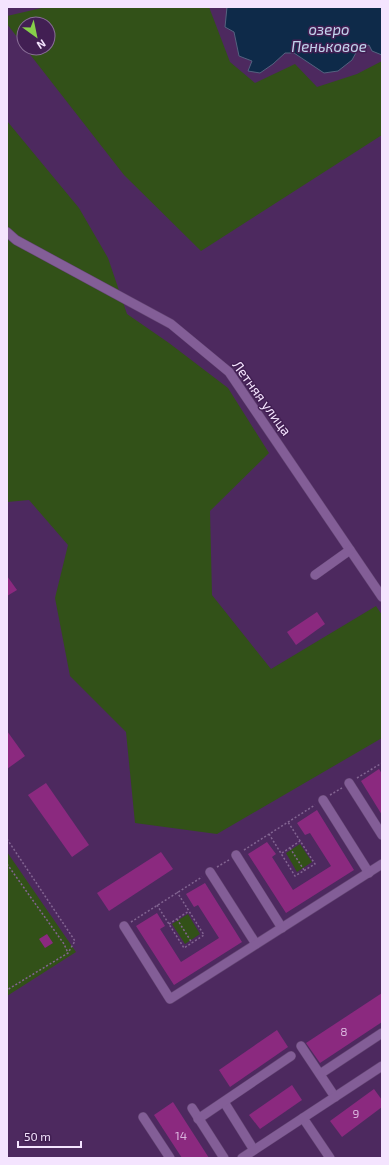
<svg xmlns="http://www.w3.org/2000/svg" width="389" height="1165" font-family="'Exo 2',sans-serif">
<rect width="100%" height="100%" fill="#4d295f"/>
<!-- green -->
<g fill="#325118">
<path d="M46,7H209L230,62L255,83L295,64L317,87L357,74L382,61V135L201,251L124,175L25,48H48V24H24V46L7,24V16Z"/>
<path d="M7,121L79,208L108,258L127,314L169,343L228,388L269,453L210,511L212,595L271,669L376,606L382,615V738L217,834L135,823L126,732L70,676L55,598L68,545L29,500L7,502Z"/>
<path d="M300,844L312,862L297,872L286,853Z"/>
<path d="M7,852L76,952L7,996Z"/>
<path d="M188,914L200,934L185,944L172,924Z"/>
</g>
<!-- water -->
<path fill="#0e2a49" stroke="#53627f" d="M227,7H382V55L372,51L369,45L358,49L352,60L338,71L324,73L294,53H285L273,64L260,73L248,71L252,61L239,56L234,32L225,27Z"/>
<!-- building -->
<g fill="#8b297f">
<path d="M7,576L17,590L7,596Z"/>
<path d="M317,612L325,624L296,645L287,632Z"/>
<path d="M7,731L25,756L7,769Z"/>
<path d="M379,769L382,774V815L361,781Z"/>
<path d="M46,783L89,845L72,857L28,795Z"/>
<path d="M317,810L354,870L286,913L248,854L267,842L276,854L272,857L293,890L331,866L310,833L305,835L297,823Z"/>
<path d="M161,852L173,869L109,911L97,893Z"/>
<path d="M205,883L242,942L174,985L136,926L157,913L165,926L160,929L181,962L219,938L198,905L194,907L186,894Z"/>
<path d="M47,934L53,943L45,948L39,939Z"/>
<path d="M382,993V1022L320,1063L306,1043Z"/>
<path d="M277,1030L288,1047L230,1087L219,1070Z"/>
<path d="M292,1085L302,1100L260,1129L249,1115Z"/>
<path d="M374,1089L382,1100V1107L342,1137L330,1121Z"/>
<path d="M173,1102L209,1158H182L154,1115Z"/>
</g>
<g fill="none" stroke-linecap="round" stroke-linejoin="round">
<!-- minor casing -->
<g stroke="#644673" stroke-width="10">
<g id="minor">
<path d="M7,232L16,240L171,324L229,372L382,597"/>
<path d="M315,575L350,550"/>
<path d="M349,783L382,835"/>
<path d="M323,800L369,873"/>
<path d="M236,855L282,928"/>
<path d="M210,872L256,944"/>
<path d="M124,926L170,999L382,864"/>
<path d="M301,1046L335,1097"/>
<path d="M320,1074L382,1033"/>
<path d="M224,1102L254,1150"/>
<path d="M192,1108L224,1158"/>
<path d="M143,1117L170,1158"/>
<path d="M303,1118L330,1158"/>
<path d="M198,1119L291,1056"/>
<path d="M242,1158L382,1066"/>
</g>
</g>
<!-- path -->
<g stroke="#836592" stroke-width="1.5" stroke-dasharray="2 2" stroke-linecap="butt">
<path d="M357,778L382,763"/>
<path d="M330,795L342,788"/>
<path d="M269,834L295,876L315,864L288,822"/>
<path d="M7,839L75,941L68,953L7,990"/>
<path d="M290,848L304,870"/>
<path d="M244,850L315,805"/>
<path d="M282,853L300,841"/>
<path d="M7,864L64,944L68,953"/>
<path d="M217,867L229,860"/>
<path d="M157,905L184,948L204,935L177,892"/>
<path d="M177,919L192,943"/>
<path d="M131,922L202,877"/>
<path d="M169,924L189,911"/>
</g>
<!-- minor -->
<use href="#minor" stroke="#835e97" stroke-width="9"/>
</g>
<g text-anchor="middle" stroke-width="3" stroke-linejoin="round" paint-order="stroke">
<!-- number labels -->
<g font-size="12" fill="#dab5de">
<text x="344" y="1036">8</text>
<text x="356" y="1118">9</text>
<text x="181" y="1140">14</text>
</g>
<!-- street labels -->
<g font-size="14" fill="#f4e4fe" stroke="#421f53">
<text transform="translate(262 398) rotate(54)" y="5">Летняя улица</text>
</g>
<!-- water labels -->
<g font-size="15" font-style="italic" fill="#c0d4ec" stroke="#421f53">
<text x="329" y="35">озеро<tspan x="329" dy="17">Пеньковое</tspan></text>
</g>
</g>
<!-- border -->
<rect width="389" height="1165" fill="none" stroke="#f4e4fe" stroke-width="16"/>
<!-- north arrow -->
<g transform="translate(36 36) rotate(147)"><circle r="19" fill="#421f53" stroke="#896e97"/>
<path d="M0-3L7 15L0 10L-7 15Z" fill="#87cf4a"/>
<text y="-6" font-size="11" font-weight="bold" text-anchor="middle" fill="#f4e4fe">N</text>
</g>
<!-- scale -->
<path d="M18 1141v6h63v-6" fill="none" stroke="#f4e4fe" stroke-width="2"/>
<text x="24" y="1141" font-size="12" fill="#f4e4fe" stroke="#421f53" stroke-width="3" paint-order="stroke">50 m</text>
</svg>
